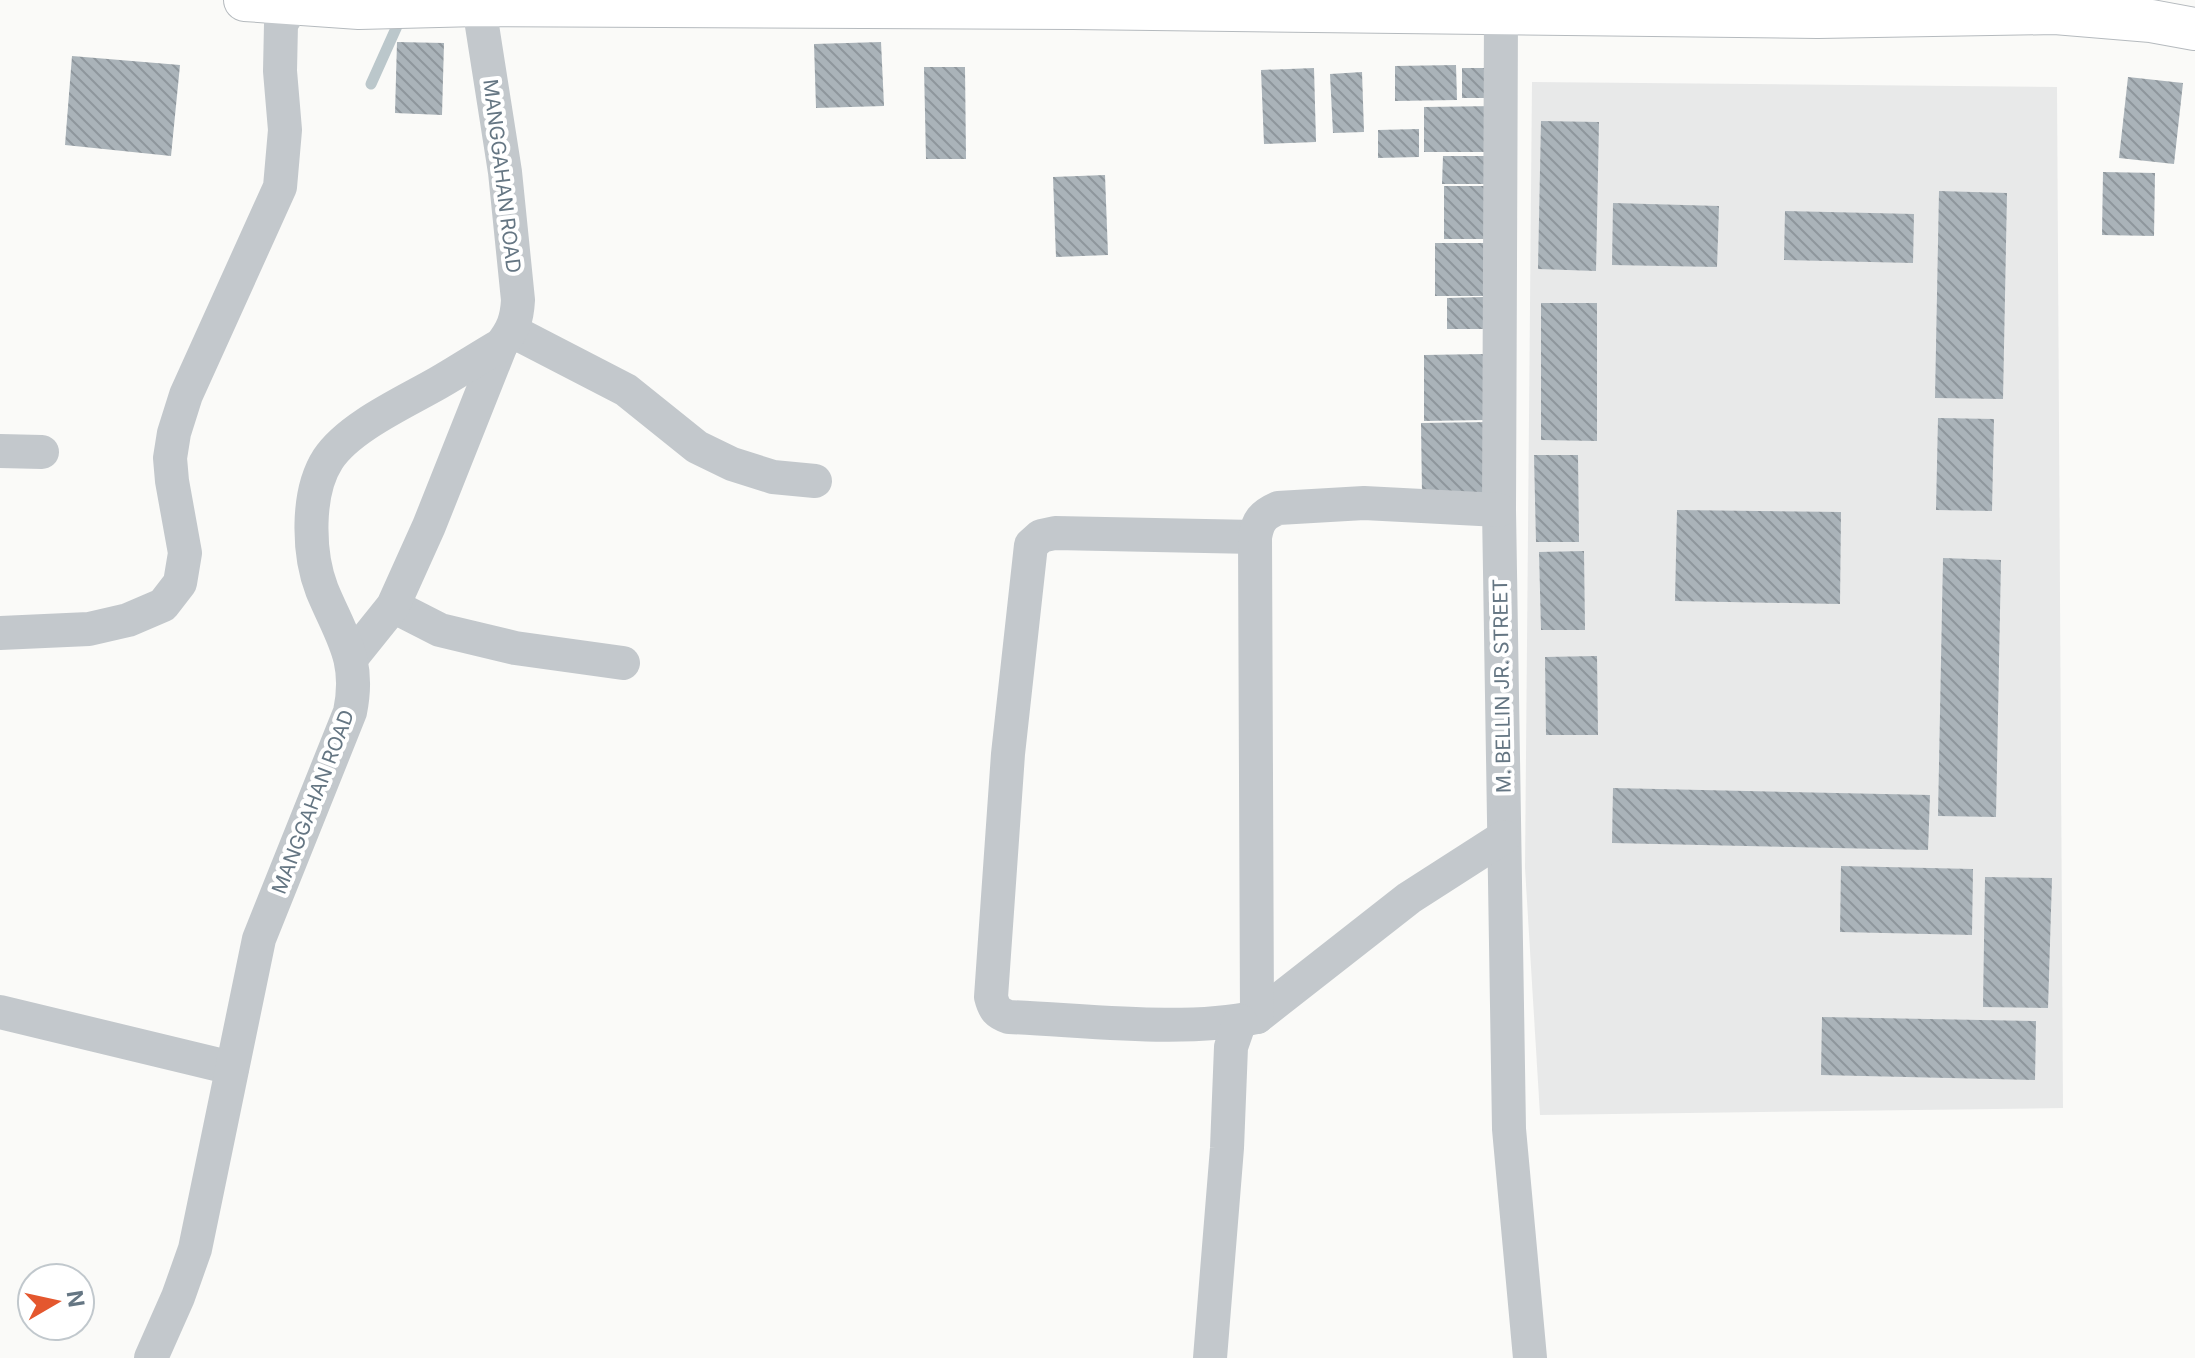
<svg xmlns="http://www.w3.org/2000/svg" width="2195" height="1358" font-family="Inter,sans-serif">
<defs>
<pattern id="building-back-hatch" width="6" height="6" patternUnits="userSpaceOnUse" patternTransform="scale(2)"><rect width="6" height="6" fill="#aab3b9"/><path d="M-1 5l2 2M0 0l6 6M5-1l2 2" fill="none" stroke="#8e969c"/></pattern>
</defs>
<rect width="100%" height="100%" fill="#fafaf8"/>
<!-- built -->
<path fill="#e8e9e9" d="M1532,82L2057,87L2063,1108L1540,1115L1525,868Z"/>
<g fill="none" stroke-linecap="round" stroke-linejoin="round">
<!-- stream -->
<path stroke="#bbc7cb" stroke-width="11" d="M371,84L402,15"/>
</g>
<!-- building -->
<g fill="url(#building-back-hatch)">
<path d="M397,42L444,43L442,115L395,113Z"/>
<path d="M881,42L884,106L816,108L814,44Z"/>
<path d="M72,56L180,65L171,156L65,145Z"/>
<path d="M1456,65L1457,100L1395,101V66Z"/>
<path d="M924,67H965L966,159H926Z"/>
<path d="M1314,68L1316,142L1264,144L1261,70Z"/>
<rect x="1462" y="68" width="34" height="30"/>
<path d="M1362,72L1364,132L1333,133L1330,74Z"/>
<path d="M2128,77L2183,83L2174,164L2119,158Z"/>
<path d="M1497,106V152H1424V107Z"/>
<path d="M1541,121L1599,122L1596,271L1538,269Z"/>
<path d="M1419,129V157L1378,158V130Z"/>
<path d="M1443,156H1496V184H1442Z"/>
<path d="M2103,172L2155,173L2154,236L2102,235Z"/>
<path d="M1105,175L1108,255L1056,257L1053,177Z"/>
<rect x="1444" y="186" width="47" height="53"/>
<path d="M1939,191L2007,193L2003,399L1935,398Z"/>
<path d="M1613,203L1719,206L1717,267L1612,265Z"/>
<path d="M1785,211L1914,214L1913,263L1784,260Z"/>
<rect x="1435" y="243" width="53" height="53"/>
<path d="M1484,297L1485,329H1447V298Z"/>
<path d="M1541,303H1597V441L1541,440Z"/>
<path d="M1485,354L1486,420L1424,421V355Z"/>
<path d="M1938,418L1994,419L1992,511L1936,510Z"/>
<path d="M1491,422V493L1422,494L1421,423Z"/>
<path d="M1534,455H1578L1579,542H1536Z"/>
<path d="M1677,510L1841,512L1840,604L1675,601Z"/>
<path d="M1584,551L1585,630H1541L1539,552Z"/>
<path d="M1943,558L2001,560L1996,817L1938,816Z"/>
<path d="M1597,656L1598,735H1546L1545,657Z"/>
<path d="M1613,788L1930,795L1928,850L1612,843Z"/>
<path d="M1841,866L1973,869L1972,935L1840,932Z"/>
<path d="M1985,877L2052,878L2048,1008L1983,1007Z"/>
<path d="M1822,1017L2036,1021L2035,1080L1821,1075Z"/>
</g>
<g fill="none" stroke-linecap="round" stroke-linejoin="round">
<!-- major casing -->
<g stroke="#b5babe" stroke-width="44">
<path id="major" d="M245,0L359,8L478,5L1073,8L1818,17L2055,13L2151,21L2195,29"/>
</g>
<!-- minor -->
<g stroke="#c3c8cc" stroke-width="34">
<path d="M1501,14L1499,510L1509,1129L1530,1358"/>
<path d="M512,331L626,390L697,447L732,464L773,477L815,481"/>
<path d="M0,451L42,452"/>
<path d="M1255,537L1055,533L1041,536L1031,545L1008,754L991,997C994,1009 997,1013 1009,1017C1085,1020 1184,1033 1257,1017L1409,898L1504,837"/>
<path d="M393,606L440,630L515,648L623,663"/>
<path d="M0,633L89,629L128,620L163,605L180,583L185,553L172,481L170,458L174,433L186,395L280,187L285,130L280,71L281,24L293,4"/>
<path d="M352,657L393,606L429,526L501,345"/>
<path d="M0,1012L232,1068"/>
<path d="M1257,1017L1255,537C1258,521 1262,515 1278,508L1364,503L1499,510"/>
<path d="M151,1358L178,1297L195,1249L259,939L350,712C361,659 341,636 322,590C308,554 306,493 328,459C349,427 405,402 438,383C459,371 480,357 501,345C513,330 517,319 518,300L505,172L478,0"/>
<path d="M1210,1358L1227,1148L1231,1047L1240,1021"/>
</g>
<!-- major -->
<use href="#major" stroke="#fff" stroke-width="42"/>
</g>
<g text-anchor="middle" stroke-width="8" stroke-linejoin="round" paint-order="stroke">
<!-- street labels -->
<g font-size="20" fill="#657683" stroke="#fff">
<text transform="translate(502 176) rotate(83)" y="7">MANGGAHAN ROAD</text>
<text transform="translate(1502 686) rotate(-91)" y="7">M. BELLIN JR. STREET</text>
<text transform="translate(313 802) rotate(-69)" y="7">MANGGAHAN ROAD</text>
</g>
</g>
<!-- north arrow -->
<g transform="translate(56 1302) rotate(81)"><circle r="38" fill="#ffffff" stroke="#c1c8cd" stroke-width="2"/>
<path d="M0-6L14 30L0 20L-14 30Z" fill="#e4572e"/>
<text y="-12" font-size="22" font-weight="bold" text-anchor="middle" fill="#657683">N</text>
</g>
</svg>
